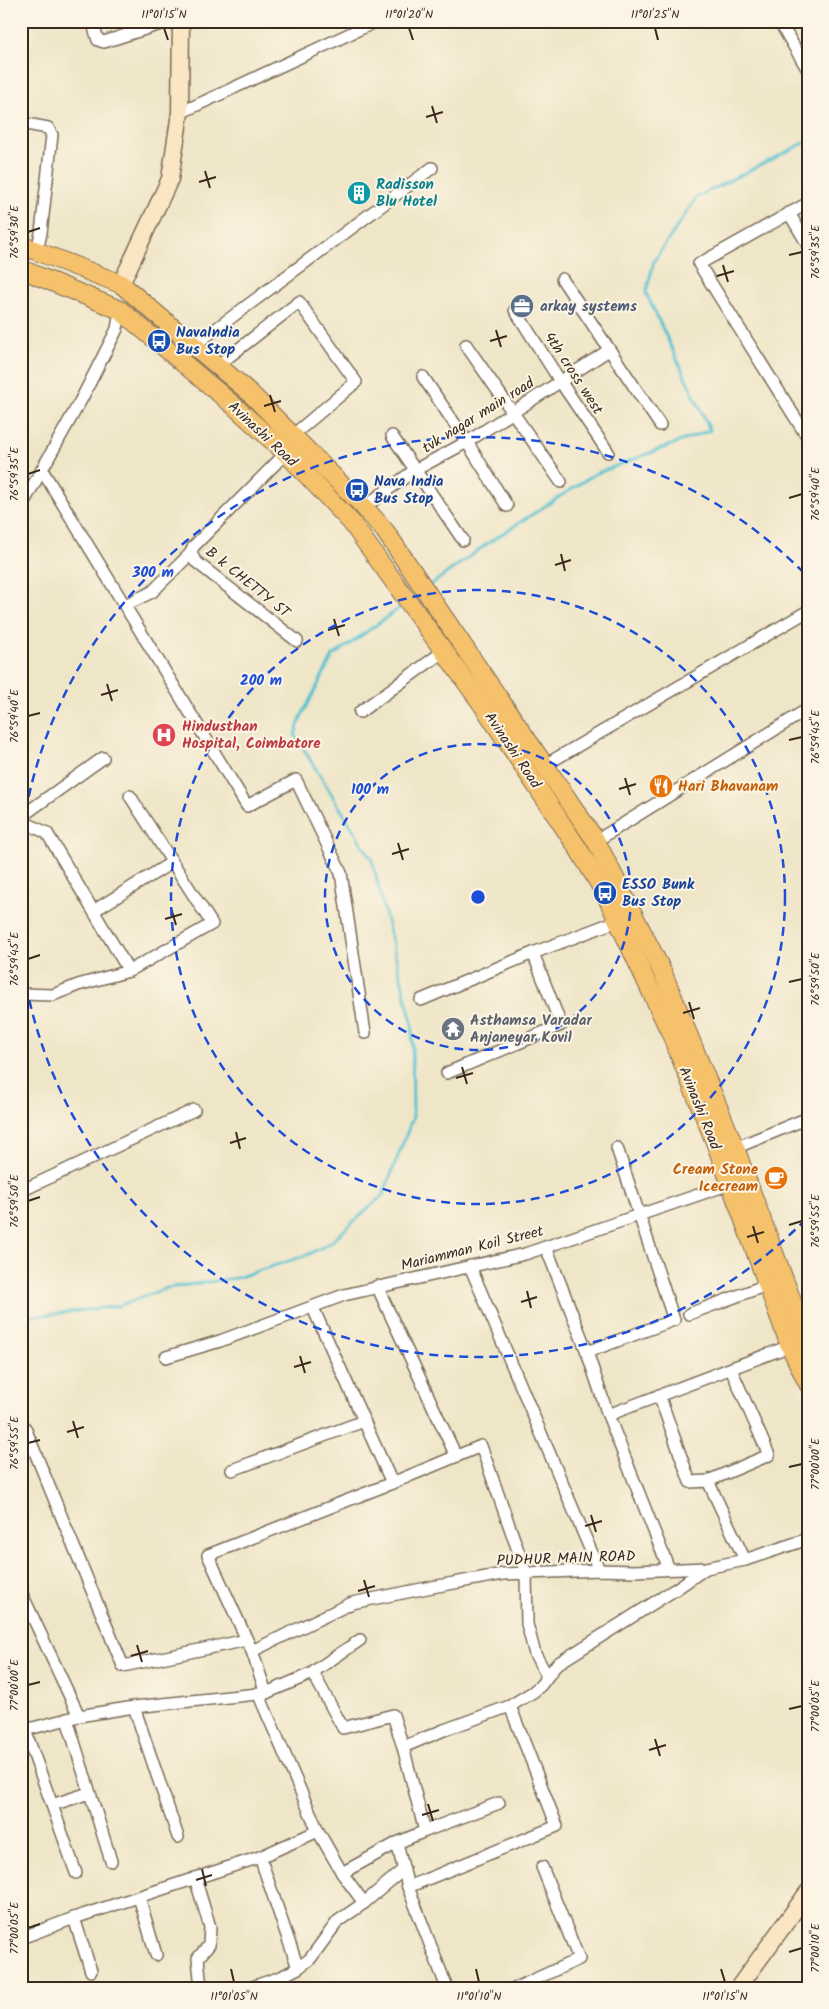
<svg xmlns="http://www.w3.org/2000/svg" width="829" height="2009" font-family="Kalam,sans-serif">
<rect width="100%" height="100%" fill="#fcf5e5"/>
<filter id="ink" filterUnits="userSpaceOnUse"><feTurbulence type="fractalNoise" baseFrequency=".02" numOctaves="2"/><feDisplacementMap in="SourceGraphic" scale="10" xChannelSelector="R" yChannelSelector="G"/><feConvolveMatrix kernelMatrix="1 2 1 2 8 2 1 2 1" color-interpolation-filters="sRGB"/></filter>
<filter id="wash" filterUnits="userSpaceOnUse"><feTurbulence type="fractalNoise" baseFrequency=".0096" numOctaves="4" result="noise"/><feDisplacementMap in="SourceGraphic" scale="20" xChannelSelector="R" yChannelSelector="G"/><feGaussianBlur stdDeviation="1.12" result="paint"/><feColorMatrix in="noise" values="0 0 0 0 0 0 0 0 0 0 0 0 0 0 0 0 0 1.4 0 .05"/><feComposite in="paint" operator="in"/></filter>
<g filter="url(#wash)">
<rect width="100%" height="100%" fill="#efe5c7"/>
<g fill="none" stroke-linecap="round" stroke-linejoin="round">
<!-- stream -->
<g stroke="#55c1d0" stroke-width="3">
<path d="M429,586L491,541L595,474L710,430L646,293L654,261L697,197L808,141"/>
<path d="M21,1315L37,1316L118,1306L167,1288L236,1278L307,1255L330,1243L383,1195L413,1117L412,1023L372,860L295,735L301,717L333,656L404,605"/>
</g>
</g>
</g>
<g filter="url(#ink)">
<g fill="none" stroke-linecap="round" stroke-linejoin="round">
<!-- street casing -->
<g stroke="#7a6b59" stroke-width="14">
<g id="street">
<path d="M92,21L98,40L104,42L170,21"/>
<path d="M779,21L808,70"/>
<path d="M180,113L377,21"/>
<path d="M21,123L48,128L52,135L41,233L37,251"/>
<path d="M808,203L699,264L808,438"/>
<path d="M789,213L808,245"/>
<path d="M562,279L660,425"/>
<path d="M515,310L560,381L608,452"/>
<path d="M466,345L561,482"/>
<path d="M193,346L432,168"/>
<path d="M217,366L299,302L356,382L293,435"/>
<path d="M423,377L467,442L507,506"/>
<path d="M392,436L463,540"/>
<path d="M286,453L193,547L191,553L195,561L297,641"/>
<path d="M42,470L247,806L296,780L341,873L365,1033"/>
<path d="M21,507L82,398L117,329L120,310"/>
<path d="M364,507L415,470L467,442L609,350"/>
<path d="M125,605L152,592L191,553"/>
<path d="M360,712L444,651"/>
<path d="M545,765L808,611"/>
<path d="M21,814L28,824L47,833L129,971"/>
<path d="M22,816L103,758"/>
<path d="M596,841L808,709"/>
<path d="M95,910L171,863"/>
<path d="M21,994L53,995L78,985L129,971L212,924L130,796"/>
<path d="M421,1000L533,953L617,921"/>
<path d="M447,1073L561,1025L533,953"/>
<path d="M735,1148L808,1118"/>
<path d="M21,1191L194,1110"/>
<path d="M546,1247L587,1352L608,1415L669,1569"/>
<path d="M470,1266L599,1570"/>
<path d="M377,1286L456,1456"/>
<path d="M313,1308L392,1483"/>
<path d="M689,1314L772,1283"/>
<path d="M587,1352L674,1320L617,1148"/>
<path d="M166,1357L220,1341L344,1295L525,1254L730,1184"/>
<path d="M659,1395L690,1482L708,1481L745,1560"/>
<path d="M608,1415L790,1346"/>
<path d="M21,1430L25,1428L123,1666L247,1640"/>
<path d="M232,1470L364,1421"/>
<path d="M708,1481L769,1455L731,1369"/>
<path d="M21,1592L79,1716"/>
<path d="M313,1673L343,1728L393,1715L403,1747"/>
<path d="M547,1676L535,1654L527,1624L526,1573L481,1446L392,1483L208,1555L252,1651L352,1603L432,1587L503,1574L599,1570L634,1571L706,1568L745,1560L808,1539"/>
<path d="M266,1693L313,1673L316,1670L360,1640"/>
<path d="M134,1707L178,1837"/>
<path d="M67,1719L111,1861"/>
<path d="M25,1730L52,1805"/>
<path d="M21,1731L79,1716L134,1707L266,1693L252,1651"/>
<path d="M318,1831L342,1873L397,1843"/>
<path d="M425,1831L499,1803"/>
<path d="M260,1857L298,1968L310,1959L338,1921L364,1903L404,1869"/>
<path d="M76,1873L52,1805L89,1793"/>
<path d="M342,1873L364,1903"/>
<path d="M195,1878L210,1927L209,1945L198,1958L201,1988"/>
<path d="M408,1887L557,1826L510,1706"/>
<path d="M139,1897L156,1955"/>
<path d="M74,1918L91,1971"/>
<path d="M21,1938L74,1918L260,1857L318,1831L258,1693"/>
<path d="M249,1988L281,1977L298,1968"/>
<path d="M447,1988L408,1887L397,1843L425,1831L403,1747L444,1730L510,1706L533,1692L541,1685L557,1664L679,1587L706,1568"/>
<path d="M516,1988L579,1959L542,1867"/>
</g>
</g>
<!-- secondary casing -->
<g stroke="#7a6b59" stroke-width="19">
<g id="secondary">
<path d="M121,284L170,179L180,113L181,21"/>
<path d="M738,1988L808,1892"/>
</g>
</g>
<!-- primary casing -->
<g stroke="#7a6b59" stroke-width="20">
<g id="primary">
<path d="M21,245L121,284L250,393L364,507L385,531L596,841L662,971L735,1148L808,1344"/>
<path d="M21,269L120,310L232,404L286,453L351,522L484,707L579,850L605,893L671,1034L717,1147L790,1346L808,1384"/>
</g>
</g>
<!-- street -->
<use href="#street" stroke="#fff" stroke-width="11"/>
<!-- secondary -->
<use href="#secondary" stroke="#fbe6c4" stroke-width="16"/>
<!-- primary -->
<use href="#primary" stroke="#f5c16b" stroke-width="18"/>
</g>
</g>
<!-- ticks -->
<path fill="none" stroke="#3b2a1e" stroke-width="2" d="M164,28L168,40M409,28L413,40M655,28L658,40M432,106L437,123M426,117L443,112M205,171L210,188M199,182L216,177M28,232L40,228M789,255L802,252M723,265L728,282M717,276L734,271M496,330L501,347M490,341L507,336M270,395L275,412M264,406L281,401M28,474L40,470M789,498L802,494M561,554L565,571M555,565L571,560M334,619L339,636M328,630L345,625M107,684L112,701M101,695L118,690M28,716L40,713M789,740L802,737M625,778L630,795M619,789L636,784M398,843L403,860M392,854L409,849M171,908L176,925M165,919L182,914M28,959L40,955M789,982L802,979M689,1002L694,1019M683,1013L700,1008M462,1067L467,1084M456,1078L473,1073M236,1132L240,1149M230,1143L246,1138M28,1201L40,1197M789,1225L802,1221M753,1226L758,1243M747,1237L764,1232M527,1291L531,1308M521,1302L537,1297M300,1356L305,1373M294,1367L311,1362M73,1421L78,1438M67,1432L84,1427M28,1443L40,1440M789,1467L802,1464M591,1515L596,1532M585,1526L602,1521M364,1580L369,1597M358,1591L375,1586M137,1645L142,1662M131,1656L148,1651M28,1685L40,1682M789,1709L802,1706M655,1739L660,1756M649,1750L666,1745M428,1804L433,1821M422,1815L439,1810M202,1869L206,1886M196,1880L212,1875M28,1928L40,1924M789,1952L802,1948M231,1969L234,1982M476,1969L479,1982M721,1969L725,1982"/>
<!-- distance rings -->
<g fill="none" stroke="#1d4ed8" stroke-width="2.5" stroke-dasharray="9 6">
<circle cx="478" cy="897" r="153"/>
<circle cx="478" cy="897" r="307"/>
<path d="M806 1219A460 460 0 0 1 21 953M21 841A460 460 0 0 1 806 575"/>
</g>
<!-- icons -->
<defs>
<g id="building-disc" transform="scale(1.25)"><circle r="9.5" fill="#0f9aa8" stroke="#fcf5e5"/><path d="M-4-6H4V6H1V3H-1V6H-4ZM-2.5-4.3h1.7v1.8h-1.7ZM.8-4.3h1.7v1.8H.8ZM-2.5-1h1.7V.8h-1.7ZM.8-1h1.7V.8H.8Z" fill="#fff"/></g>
<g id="office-disc" transform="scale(1.25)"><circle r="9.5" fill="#5c6f8a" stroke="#fcf5e5"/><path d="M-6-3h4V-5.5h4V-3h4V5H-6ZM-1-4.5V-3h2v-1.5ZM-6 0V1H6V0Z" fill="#fff"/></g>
<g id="bus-disc" transform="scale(1.25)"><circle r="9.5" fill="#1a4fb4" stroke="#fcf5e5"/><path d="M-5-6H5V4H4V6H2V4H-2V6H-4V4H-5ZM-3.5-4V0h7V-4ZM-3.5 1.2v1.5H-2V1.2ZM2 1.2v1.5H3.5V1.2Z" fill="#fff"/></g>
<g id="hospital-disc" transform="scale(1.25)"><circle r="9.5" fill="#e0444e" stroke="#fcf5e5"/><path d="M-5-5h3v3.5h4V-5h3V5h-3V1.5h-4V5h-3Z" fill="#fff"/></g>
<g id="restaurant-disc" transform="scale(1.25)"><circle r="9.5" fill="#e8710a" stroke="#fcf5e5"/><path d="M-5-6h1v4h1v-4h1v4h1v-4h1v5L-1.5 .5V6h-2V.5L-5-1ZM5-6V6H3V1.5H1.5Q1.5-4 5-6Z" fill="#fff"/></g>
<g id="temple-disc" transform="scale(1.25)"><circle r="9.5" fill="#6b7280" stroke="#fcf5e5"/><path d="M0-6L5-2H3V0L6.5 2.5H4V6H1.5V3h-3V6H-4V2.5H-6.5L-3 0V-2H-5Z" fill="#fff"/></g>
<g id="cafe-disc" transform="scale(1.25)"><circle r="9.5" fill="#e8710a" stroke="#fcf5e5"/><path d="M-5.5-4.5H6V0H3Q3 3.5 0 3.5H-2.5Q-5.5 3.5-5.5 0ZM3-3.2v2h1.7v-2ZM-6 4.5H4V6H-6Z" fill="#fff"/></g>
</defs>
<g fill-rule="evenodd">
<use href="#building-disc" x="359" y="193"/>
<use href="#office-disc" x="522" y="306"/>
<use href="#bus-disc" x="159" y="341"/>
<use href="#bus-disc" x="357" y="490"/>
<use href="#hospital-disc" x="164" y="735"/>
<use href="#restaurant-disc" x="661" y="786"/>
<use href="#bus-disc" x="605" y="893"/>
<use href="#temple-disc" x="453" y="1029"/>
<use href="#cafe-disc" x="776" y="1178"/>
</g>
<g text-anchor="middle" stroke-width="4" stroke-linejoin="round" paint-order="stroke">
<!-- culture labels -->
<g font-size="15" font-weight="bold" fill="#0d838f" stroke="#fcf5e5" text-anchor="start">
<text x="376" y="189">Radisson<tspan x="376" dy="17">Blu Hotel</tspan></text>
</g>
<!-- service labels -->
<g font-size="15" font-weight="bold" fill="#4e5e75" stroke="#fcf5e5" text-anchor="start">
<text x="540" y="311">arkay systems</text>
</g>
<!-- transit labels -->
<g font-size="15" font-weight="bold" fill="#164399" stroke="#fcf5e5" text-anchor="start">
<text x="176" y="337">NavaIndia<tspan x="176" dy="17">Bus Stop</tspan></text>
<text x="374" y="486">Nava India<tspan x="374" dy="17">Bus Stop</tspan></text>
<text x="622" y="889">ESSO Bunk<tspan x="622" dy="17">Bus Stop</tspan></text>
</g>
<!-- street labels -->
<g font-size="15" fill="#3b2a1e" stroke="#fcf5e5">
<text transform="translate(574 373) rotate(57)" y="5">4th cross west</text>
<text transform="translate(478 415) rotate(-32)" y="5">tvk nagar main road</text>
<text transform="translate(263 434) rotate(43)" y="5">Avinashi Road</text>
<text transform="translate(248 582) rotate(39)" y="5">B k CHETTY ST</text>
<text transform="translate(513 750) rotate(56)" y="5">Avinashi Road</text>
<text transform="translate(700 1108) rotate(68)" y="5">Avinashi Road</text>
<text transform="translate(472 1248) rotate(-14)" y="5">Mariamman Koil Street</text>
<text transform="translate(566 1558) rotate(-2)" y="5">PUDHUR MAIN ROAD</text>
</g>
<!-- health labels -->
<g font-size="15" font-weight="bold" fill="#be3a42" stroke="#fcf5e5" text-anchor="start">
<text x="182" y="731">Hindusthan<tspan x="182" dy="17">Hospital, Coimbatore</tspan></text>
</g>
<!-- food labels -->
<g font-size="15" font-weight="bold" fill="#c56008" stroke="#fcf5e5" text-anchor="start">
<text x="678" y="791">Hari Bhavanam</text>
<text x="758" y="1174" text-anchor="end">Cream Stone<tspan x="758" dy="17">Icecream</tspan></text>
</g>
<!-- worship labels -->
<g font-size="15" font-weight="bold" fill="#5b616d" stroke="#fcf5e5" text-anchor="start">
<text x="470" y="1025">Asthamsa Varadar<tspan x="470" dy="17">Anjaneyar Kovil</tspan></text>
</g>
</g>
<circle cx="478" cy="897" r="8" fill="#1d4ed8" stroke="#fcf5e5" stroke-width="2.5"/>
<g font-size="15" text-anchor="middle" font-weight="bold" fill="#1d4ed8" stroke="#fcf5e5" stroke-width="4" stroke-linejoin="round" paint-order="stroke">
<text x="153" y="577">300 m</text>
<text x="261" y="685">200 m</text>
<text x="370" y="794">100 m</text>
</g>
<!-- margin -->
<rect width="829" height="2009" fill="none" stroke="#fcf5e5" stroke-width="55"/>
<rect x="28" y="28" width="774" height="1954" fill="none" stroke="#3b2a1e" stroke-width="2"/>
<g font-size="12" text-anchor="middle" fill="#3b2a1e">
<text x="164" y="18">11°01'15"N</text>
<text x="409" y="18">11°01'20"N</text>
<text x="655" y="18">11°01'25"N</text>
<text transform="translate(14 232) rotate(-90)" y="4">76°59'30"E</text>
<text transform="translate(815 252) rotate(-90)" y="4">76°59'35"E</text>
<text transform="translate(14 474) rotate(-90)" y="4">76°59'35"E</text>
<text transform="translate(815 494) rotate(-90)" y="4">76°59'40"E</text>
<text transform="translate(14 716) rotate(-90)" y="4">76°59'40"E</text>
<text transform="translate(815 737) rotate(-90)" y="4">76°59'45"E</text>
<text transform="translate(14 959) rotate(-90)" y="4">76°59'45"E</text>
<text transform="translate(815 979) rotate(-90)" y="4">76°59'50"E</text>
<text transform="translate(14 1201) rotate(-90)" y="4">76°59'50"E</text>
<text transform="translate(815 1221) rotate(-90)" y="4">76°59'55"E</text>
<text transform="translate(14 1443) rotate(-90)" y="4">76°59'55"E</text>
<text transform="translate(815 1464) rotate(-90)" y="4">77°00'00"E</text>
<text transform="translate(14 1685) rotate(-90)" y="4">77°00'00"E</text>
<text transform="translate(815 1706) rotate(-90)" y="4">77°00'05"E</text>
<text transform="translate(14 1928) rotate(-90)" y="4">77°00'05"E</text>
<text transform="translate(815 1948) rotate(-90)" y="4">77°00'10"E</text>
<text x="234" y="2000">11°01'05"N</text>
<text x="479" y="2000">11°01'10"N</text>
<text x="725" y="2000">11°01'15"N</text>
</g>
</svg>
